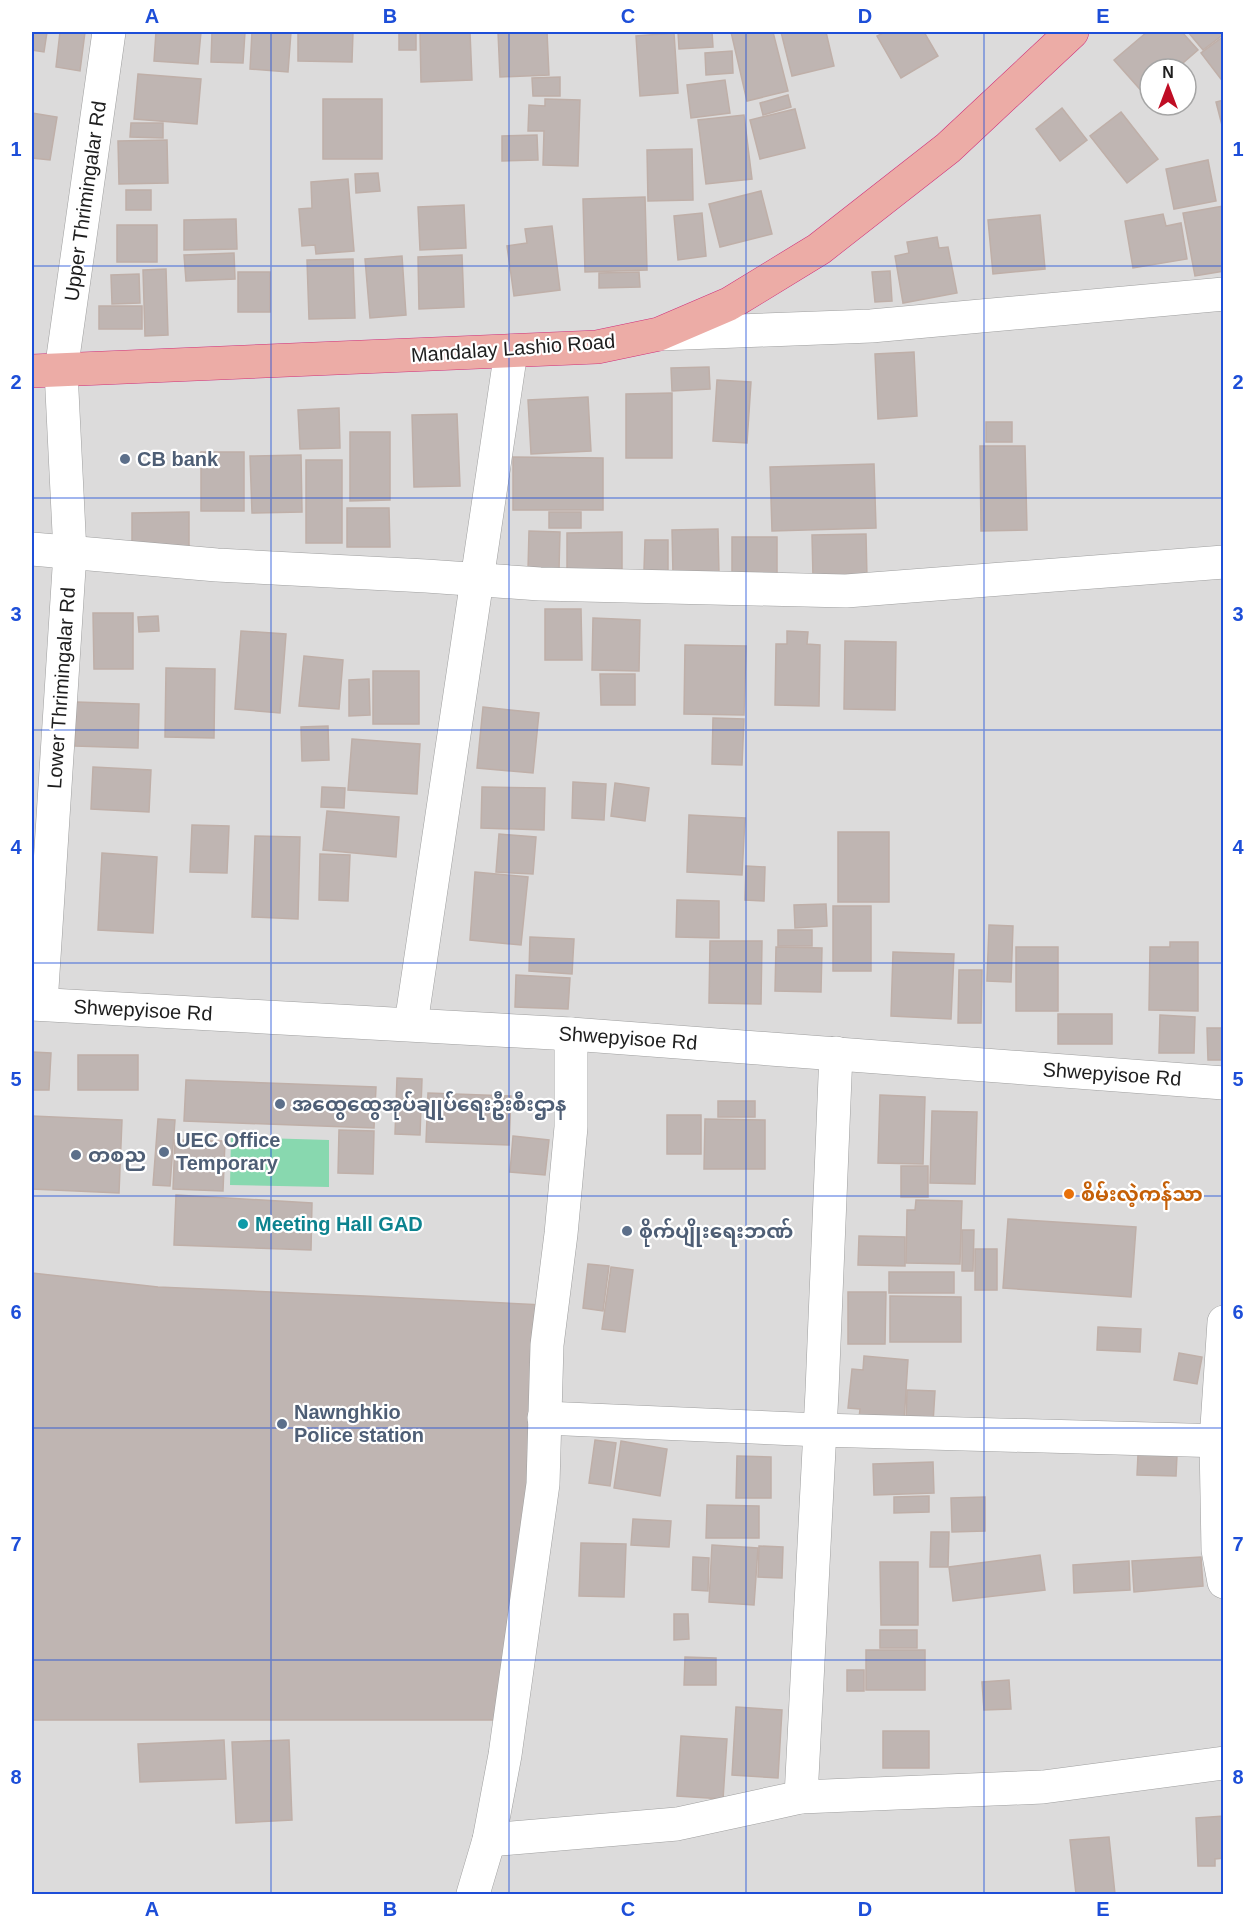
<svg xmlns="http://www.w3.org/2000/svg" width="1255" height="1926" font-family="Helvetica,'Noto Sans Myanmar',sans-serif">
<rect width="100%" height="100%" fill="#eeeae5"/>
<!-- residential -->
<path fill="#dcdbdb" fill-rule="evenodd" d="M32,32H1223V1894H32ZM1150,69H1186V105H1150Z"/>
<!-- pitch -->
<path fill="#88d8af" d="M231,1137L329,1140V1187L230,1185Z"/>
<!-- building -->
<g fill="#bfb5b2" stroke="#bfafa8" stroke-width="1.5">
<path d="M32,32H47L44,52L32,50Z"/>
<path d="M60,32H85L80,71L56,67Z"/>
<path d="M156,32H201L198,64L154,61Z"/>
<path d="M212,32H245L243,63L211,62Z"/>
<path d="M252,32H291L288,72L250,69Z"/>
<path d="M298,32H353L352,62L298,61Z"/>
<rect x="399" y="32" width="17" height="18"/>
<path d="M420,32H470L472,80L421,82Z"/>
<path d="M498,32H547L549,75L500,77Z"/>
<path d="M678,32H712L713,47L679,49Z"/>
<path d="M731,32H773L788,91L747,101Z"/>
<path d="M781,32H826L834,66L792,76Z"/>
<path d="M885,32H924L938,56L901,78L877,36Z"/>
<path d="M1147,32H1182L1198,50L1176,69H1150V91L1145,95L1114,60Z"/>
<path d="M1188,32H1224V34L1203,50Z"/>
<path d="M674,33L678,93L640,96L636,36Z"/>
<path d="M1224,36V83L1201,53Z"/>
<path d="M732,51L733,73L706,75L705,53Z"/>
<path d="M138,74L201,79L197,124L134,119Z"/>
<path d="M560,77V96H533L532,78Z"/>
<path d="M725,80L730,113L691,118L687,85Z"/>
<path d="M788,95L791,107L763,115L760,103Z"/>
<rect x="323" y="99" width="59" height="60"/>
<path d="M545,99L580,100L578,166L543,165L544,131H528L529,105L545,106Z"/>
<path d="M1224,100V133L1216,102Z"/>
<path d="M1062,108L1087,140L1060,161L1036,129Z"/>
<path d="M795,109L805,148L760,159L750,120Z"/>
<path d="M1121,112L1158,159L1127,183L1090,136Z"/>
<path d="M32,113L57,117L50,160L32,158Z"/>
<path d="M744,115L752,179L706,184L698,120Z"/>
<path d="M131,123H163V138L130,137Z"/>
<path d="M537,135L538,160L502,161V136Z"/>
<path d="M167,140L168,183L119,184L118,141Z"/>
<path d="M692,149L693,200L648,201L647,150Z"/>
<path d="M1208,160L1216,201L1174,209L1166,169Z"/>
<path d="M378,173L380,191L356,193L355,174Z"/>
<path d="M348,179L354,251L316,254L315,245L302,246L299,209L312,208L311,182Z"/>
<rect x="126" y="190" width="25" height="20"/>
<path d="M761,191L772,234L720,247L709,204Z"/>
<path d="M645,197L647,270L585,272L583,199Z"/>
<path d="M464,205L466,248L420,250L418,207Z"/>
<path d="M1224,206V271L1195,276L1183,213Z"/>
<path d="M702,213L706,256L678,260L674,216Z"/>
<path d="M1163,214L1166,226L1181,223L1187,259L1133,268L1125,221Z"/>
<path d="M1040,215L1045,269L993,274L988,220Z"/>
<path d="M236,219L237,249L184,250V220Z"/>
<rect x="117" y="225" width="40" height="37"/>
<path d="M552,226L560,290L514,296L507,246L527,243L525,229Z"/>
<path d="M937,237L939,248L948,247L957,293L903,303L895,256L909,253L907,242Z"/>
<path d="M234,253L235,279L186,281L184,255Z"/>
<path d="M462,255L464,307L419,309L418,257Z"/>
<path d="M402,256L406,315L370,318L365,259Z"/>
<path d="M353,259L355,318L309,319L307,260Z"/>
<path d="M166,269L168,335L145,336L143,270Z"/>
<path d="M890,271L892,301L875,302L872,272Z"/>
<rect x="238" y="272" width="32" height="40"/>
<path d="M639,272L640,287L599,288V273Z"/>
<path d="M139,274L140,303L112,304L111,275Z"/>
<rect x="99" y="306" width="43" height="23"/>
<path d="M914,352L917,416L878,419L875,354Z"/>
<path d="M709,367L710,389L672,391L671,368Z"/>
<path d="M717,380L751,382L747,443L713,441Z"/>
<path d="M672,393V458H626V394Z"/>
<path d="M588,397L591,451L531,454L528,400Z"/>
<path d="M339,408L340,448L300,449L298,410Z"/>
<path d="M457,414L460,486L414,487L412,415Z"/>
<rect x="986" y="422" width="26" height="20"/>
<path d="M350,432H390V500L350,501Z"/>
<path d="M980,446H1025L1027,530L981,531Z"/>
<rect x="201" y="452" width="43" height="59"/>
<path d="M301,455L302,512L252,513L250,456Z"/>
<path d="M513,457L603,458V510H513Z"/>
<rect x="306" y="460" width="36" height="83"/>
<path d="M874,464L876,528L772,531L770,467Z"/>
<path d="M347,508H389L390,547H347Z"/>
<path d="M189,512V547L132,548V513Z"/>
<rect x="549" y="512" width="32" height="16"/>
<path d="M718,529L719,574L673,575L672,530Z"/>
<path d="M529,531L560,532L559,570H528Z"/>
<path d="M622,532V569L567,570V533Z"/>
<path d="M866,534L867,578H813L812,535Z"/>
<rect x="732" y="537" width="45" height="41"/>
<path d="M645,540H668V571L644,570Z"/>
<path d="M545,609H581L582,660H545Z"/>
<path d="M93,613H133V669H94Z"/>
<path d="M158,616L159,631L139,632L138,617Z"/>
<path d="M593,618L640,620L639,671L592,670Z"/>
<path d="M241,631L286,634L280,713L235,709Z"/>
<path d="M787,631L808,632L807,644L820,645L819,706L775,705L776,644H787Z"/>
<path d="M845,641L896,642L895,710L844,709Z"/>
<path d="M685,645L746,646L744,715L684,714Z"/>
<path d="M304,656L343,660L339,709L299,706Z"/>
<path d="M166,668L215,669L214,738L165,737Z"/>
<rect x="373" y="671" width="46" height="53"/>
<path d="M600,674H635V705H601Z"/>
<path d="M369,679L370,715L349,716V680Z"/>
<path d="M76,702L139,704L138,748L75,746Z"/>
<path d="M483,707L539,713L533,773L477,768Z"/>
<path d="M713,718L744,719L742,765L712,764Z"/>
<path d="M328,726L329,760L302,761L301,727Z"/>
<path d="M352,739L420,744L417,794L348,790Z"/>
<path d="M93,767L151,770L149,812L91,809Z"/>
<path d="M573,782L606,784L604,820L572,818Z"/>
<path d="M615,783L649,788L645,821L611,816Z"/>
<path d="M322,787L345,788L344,808L321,807Z"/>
<path d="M482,787L545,788L544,830L481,828Z"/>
<path d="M327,811L399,817L396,857L323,850Z"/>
<path d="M689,815L745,818L742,875L687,872Z"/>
<path d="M192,825L229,826L227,873L190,872Z"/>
<rect x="838" y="832" width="51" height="70"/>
<path d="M499,834L536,837L533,874L496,872Z"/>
<path d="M255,836L300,837L298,919L252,917Z"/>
<path d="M102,853L157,857L153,933L98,930Z"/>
<path d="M320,854L350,855L348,901L319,900Z"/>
<path d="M746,866L765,867L764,901L745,900Z"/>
<path d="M475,872L528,877L521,945L470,940Z"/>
<path d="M677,900L719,901V938L676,937Z"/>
<path d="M826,904L827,926L795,928L794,905Z"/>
<rect x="833" y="906" width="38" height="65"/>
<path d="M989,925L1013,926L1011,982L987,981Z"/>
<rect x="778" y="930" width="34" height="16"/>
<path d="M530,937L574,939L572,974L529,971Z"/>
<path d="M710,941H762L761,1004L709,1003Z"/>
<path d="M1170,942H1198V1011L1149,1010L1150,947H1170Z"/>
<path d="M776,947L822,948L821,992L775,991Z"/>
<rect x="1016" y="947" width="42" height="64"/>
<path d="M893,952L954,954L951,1019L891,1016Z"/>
<path d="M959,970H982L981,1023H958Z"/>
<path d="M516,975L570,978L568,1009L515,1007Z"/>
<rect x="1058" y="1014" width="54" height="30"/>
<path d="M1160,1015L1195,1017L1194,1053H1159Z"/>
<path d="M1207,1028H1224V1060H1208Z"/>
<path d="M32,1052L51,1053L49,1090H32Z"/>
<rect x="78" y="1055" width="60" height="35"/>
<path d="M397,1078L422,1079L420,1135L395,1134Z"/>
<path d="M186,1080L376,1087L374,1128L184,1121Z"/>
<path d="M428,1093L511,1096L509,1145L426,1142Z"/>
<path d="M880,1095L925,1097L923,1164L878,1163Z"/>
<rect x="718" y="1101" width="37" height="16"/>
<path d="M932,1111L977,1112L975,1184L930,1183Z"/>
<rect x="667" y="1115" width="34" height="39"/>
<path d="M32,1116L122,1120L119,1193L32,1189Z"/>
<path d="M158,1119L175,1120L170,1186L153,1185Z"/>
<path d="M705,1119L765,1120V1169H704Z"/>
<path d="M339,1130L374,1131L373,1174L338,1173Z"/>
<path d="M513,1136L549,1140L545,1175L510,1172Z"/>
<path d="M175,1140L225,1141L223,1191L173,1189Z"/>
<rect x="901" y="1166" width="27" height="31"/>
<path d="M176,1195L312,1203L311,1250L174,1245Z"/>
<path d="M916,1200L962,1201L960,1264L906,1263L907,1210H915Z"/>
<path d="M1008,1219L1136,1227L1131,1297L1003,1288Z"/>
<path d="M962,1230H974L973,1271H962Z"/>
<path d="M859,1236L905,1237V1266L858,1265Z"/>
<rect x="975" y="1249" width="22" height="41"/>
<path d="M588,1264L609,1266L603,1311L583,1308Z"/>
<path d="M611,1267L633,1270L625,1332L602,1329Z"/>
<rect x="889" y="1272" width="65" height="21"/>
<path d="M32,1273L158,1287L365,1296L543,1305L522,1542L499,1720H32Z"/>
<path d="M848,1292H886L885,1344H848Z"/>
<path d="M890,1296L961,1297V1342H890Z"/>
<path d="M1098,1327L1141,1329L1140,1352L1097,1350Z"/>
<path d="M1179,1353L1202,1357L1197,1384L1174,1380Z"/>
<path d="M864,1356L908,1360L904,1422L859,1418L860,1409L848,1408L852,1369L863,1370Z"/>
<path d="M907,1390L935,1391L933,1423L906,1422Z"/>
<path d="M595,1440L616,1443L610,1486L589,1483Z"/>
<path d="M621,1441L667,1449L660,1496L614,1488Z"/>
<path d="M1138,1455H1177L1176,1476L1137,1475Z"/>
<path d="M737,1456L771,1457V1498H736Z"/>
<path d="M933,1462L934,1493L874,1495L873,1464Z"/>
<path d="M929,1496V1512L894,1513V1497Z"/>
<path d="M985,1497V1531L952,1532L951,1498Z"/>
<path d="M707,1505L759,1506V1538H706Z"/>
<path d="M633,1519L671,1521L669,1547L631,1545Z"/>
<path d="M931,1532H949L948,1567H930Z"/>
<path d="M581,1543L626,1544L624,1597L579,1596Z"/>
<path d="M712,1545L758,1548L754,1605L709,1602Z"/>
<path d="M759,1546L783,1547L782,1578L758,1577Z"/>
<path d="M1040,1555L1045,1590L953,1601L949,1567Z"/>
<path d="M693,1557L709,1558L708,1591L692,1590Z"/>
<path d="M1201,1557L1203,1586L1134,1592L1132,1561Z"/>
<path d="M1129,1561L1130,1590L1074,1593L1073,1565Z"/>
<path d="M880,1562H918V1625H881Z"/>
<path d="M674,1614H688L689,1639L674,1640Z"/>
<rect x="880" y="1630" width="37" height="18"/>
<rect x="866" y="1650" width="59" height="40"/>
<path d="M685,1657L716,1658V1685H684Z"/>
<rect x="847" y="1670" width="17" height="21"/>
<path d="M1009,1680L1011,1709L984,1710L982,1682Z"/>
<path d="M736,1707L782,1710L778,1778L732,1775Z"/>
<rect x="883" y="1731" width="46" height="37"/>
<path d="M681,1736L727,1739L723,1799L677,1796Z"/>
<path d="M224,1740L226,1779L140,1782L138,1744Z"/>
<path d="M289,1740L292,1820L236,1823L232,1742Z"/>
<path d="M1224,1816V1858L1215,1859V1866H1198L1196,1818Z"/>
<path d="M1109,1837L1115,1894H1076L1070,1840Z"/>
</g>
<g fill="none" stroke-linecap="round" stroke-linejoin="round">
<!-- minor casing -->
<g stroke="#9f9f9f" stroke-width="34">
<g id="minor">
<path d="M660,334L871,326L1224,294"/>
<path d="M32,549L217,565L426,576L540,584L846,591L1224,562"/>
<path d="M32,1004L571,1034L1224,1083"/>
<path d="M41,1004L70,553L61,371L109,32"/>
<path d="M411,1024L511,351"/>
<path d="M1224,1322L1216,1441L1218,1550L1224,1582"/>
<path d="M544,1418L820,1430L1224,1441"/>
<path d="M801,1797L822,1391L836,1053"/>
<path d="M489,1840L677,1824L801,1797L1043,1787L1224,1763"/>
<path d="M473,1894L489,1840L505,1755L543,1484L547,1345L561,1234L571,1127V1034"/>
</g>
</g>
<!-- trunk casing -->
<g stroke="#cf307a" stroke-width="34">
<path id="trunk" d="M32,371L597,347L659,334L729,304L819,249L948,148L1072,32"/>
</g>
<!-- minor -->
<use href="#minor" stroke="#fff" stroke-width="33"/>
<!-- trunk -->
<use href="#trunk" stroke="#ecaca6" stroke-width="33"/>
</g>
<!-- grid -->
<path fill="none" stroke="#1d4ed8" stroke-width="1.5" stroke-opacity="0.55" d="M271,32V1894M509,32V1894M746,32V1894M984,32V1894M32,266H1224M32,498H1224M32,730H1224M32,963H1224M32,1196H1224M32,1428H1224M32,1660H1224"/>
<!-- markers -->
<g fill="#5c6f8a" stroke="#fff" stroke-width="2">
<circle cx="125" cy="459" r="6"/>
<circle cx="280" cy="1104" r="6"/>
<circle cx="164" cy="1152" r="6"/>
<circle cx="76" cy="1155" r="6"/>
<circle cx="627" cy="1231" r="6"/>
<circle cx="282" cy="1424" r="6"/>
</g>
<circle fill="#e8710a" stroke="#fff" stroke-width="2" cx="1069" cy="1194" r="6"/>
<circle fill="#0f9aa8" stroke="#fff" stroke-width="2" cx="243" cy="1224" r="6"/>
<g text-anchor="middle" stroke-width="4.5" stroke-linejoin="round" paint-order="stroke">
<!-- street labels -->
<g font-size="20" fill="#1e1e1e" stroke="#fff">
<text transform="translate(85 201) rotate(-82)" y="7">Upper Thrimingalar Rd</text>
<text transform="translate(513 348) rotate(-4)" y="7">Mandalay Lashio Road</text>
<text transform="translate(61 688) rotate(-86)" y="7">Lower Thrimingalar Rd</text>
<text transform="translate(143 1010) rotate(3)" y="7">Shwepyisoe Rd</text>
<text transform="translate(628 1038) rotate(4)" y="7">Shwepyisoe Rd</text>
<text transform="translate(1112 1074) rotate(4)" y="7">Shwepyisoe Rd</text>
</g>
<!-- service labels -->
<g font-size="20" font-weight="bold" fill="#4e5e75" stroke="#fff" text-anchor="start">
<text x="137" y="466">CB bank</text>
<text x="292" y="1111">အထွေထွေအုပ်ချုပ်ရေးဦးစီးဌာန</text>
<text x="176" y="1147">UEC Office<tspan x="176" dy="23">Temporary</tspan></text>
<text x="88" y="1162">တစည</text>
<text x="639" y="1238">စိုက်ပျိုးရေးဘဏ်</text>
<text x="294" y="1419">Nawnghkio<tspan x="294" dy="23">Police station</tspan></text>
</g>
<!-- food labels -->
<g font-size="20" font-weight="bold" fill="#c56008" stroke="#fff" text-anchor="start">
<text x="1081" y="1201">စိမ်းလဲ့ကန်သာ</text>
</g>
<!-- culture labels -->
<g font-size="20" font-weight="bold" fill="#0d838f" stroke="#fff" text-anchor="start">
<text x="255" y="1231">Meeting Hall GAD</text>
</g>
</g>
<!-- border -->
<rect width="1255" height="1926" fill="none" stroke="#ffffff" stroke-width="66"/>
<!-- north arrow -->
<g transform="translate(1168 87)"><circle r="28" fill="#ffffff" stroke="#a5a5a5" stroke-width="1.5"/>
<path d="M0-4.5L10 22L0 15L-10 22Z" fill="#bf0d24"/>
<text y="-9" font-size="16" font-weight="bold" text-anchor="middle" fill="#1e1e1e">N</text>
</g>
<rect x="33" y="33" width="1189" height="1860" fill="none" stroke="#1d4ed8" stroke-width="2"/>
<g font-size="20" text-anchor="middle" font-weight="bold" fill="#1d4ed8">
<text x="152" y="23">A</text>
<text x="390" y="23">B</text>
<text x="628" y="23">C</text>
<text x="865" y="23">D</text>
<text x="1103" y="23">E</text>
<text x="16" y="156">1</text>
<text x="1238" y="156">1</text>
<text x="16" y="389">2</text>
<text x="1238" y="389">2</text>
<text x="16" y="621">3</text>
<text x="1238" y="621">3</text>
<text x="16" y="854">4</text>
<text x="1238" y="854">4</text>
<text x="16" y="1086">5</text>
<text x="1238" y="1086">5</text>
<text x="16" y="1319">6</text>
<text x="1238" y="1319">6</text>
<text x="16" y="1551">7</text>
<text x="1238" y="1551">7</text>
<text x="16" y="1784">8</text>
<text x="1238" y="1784">8</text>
<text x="152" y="1916">A</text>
<text x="390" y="1916">B</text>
<text x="628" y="1916">C</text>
<text x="865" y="1916">D</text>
<text x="1103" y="1916">E</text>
</g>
</svg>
